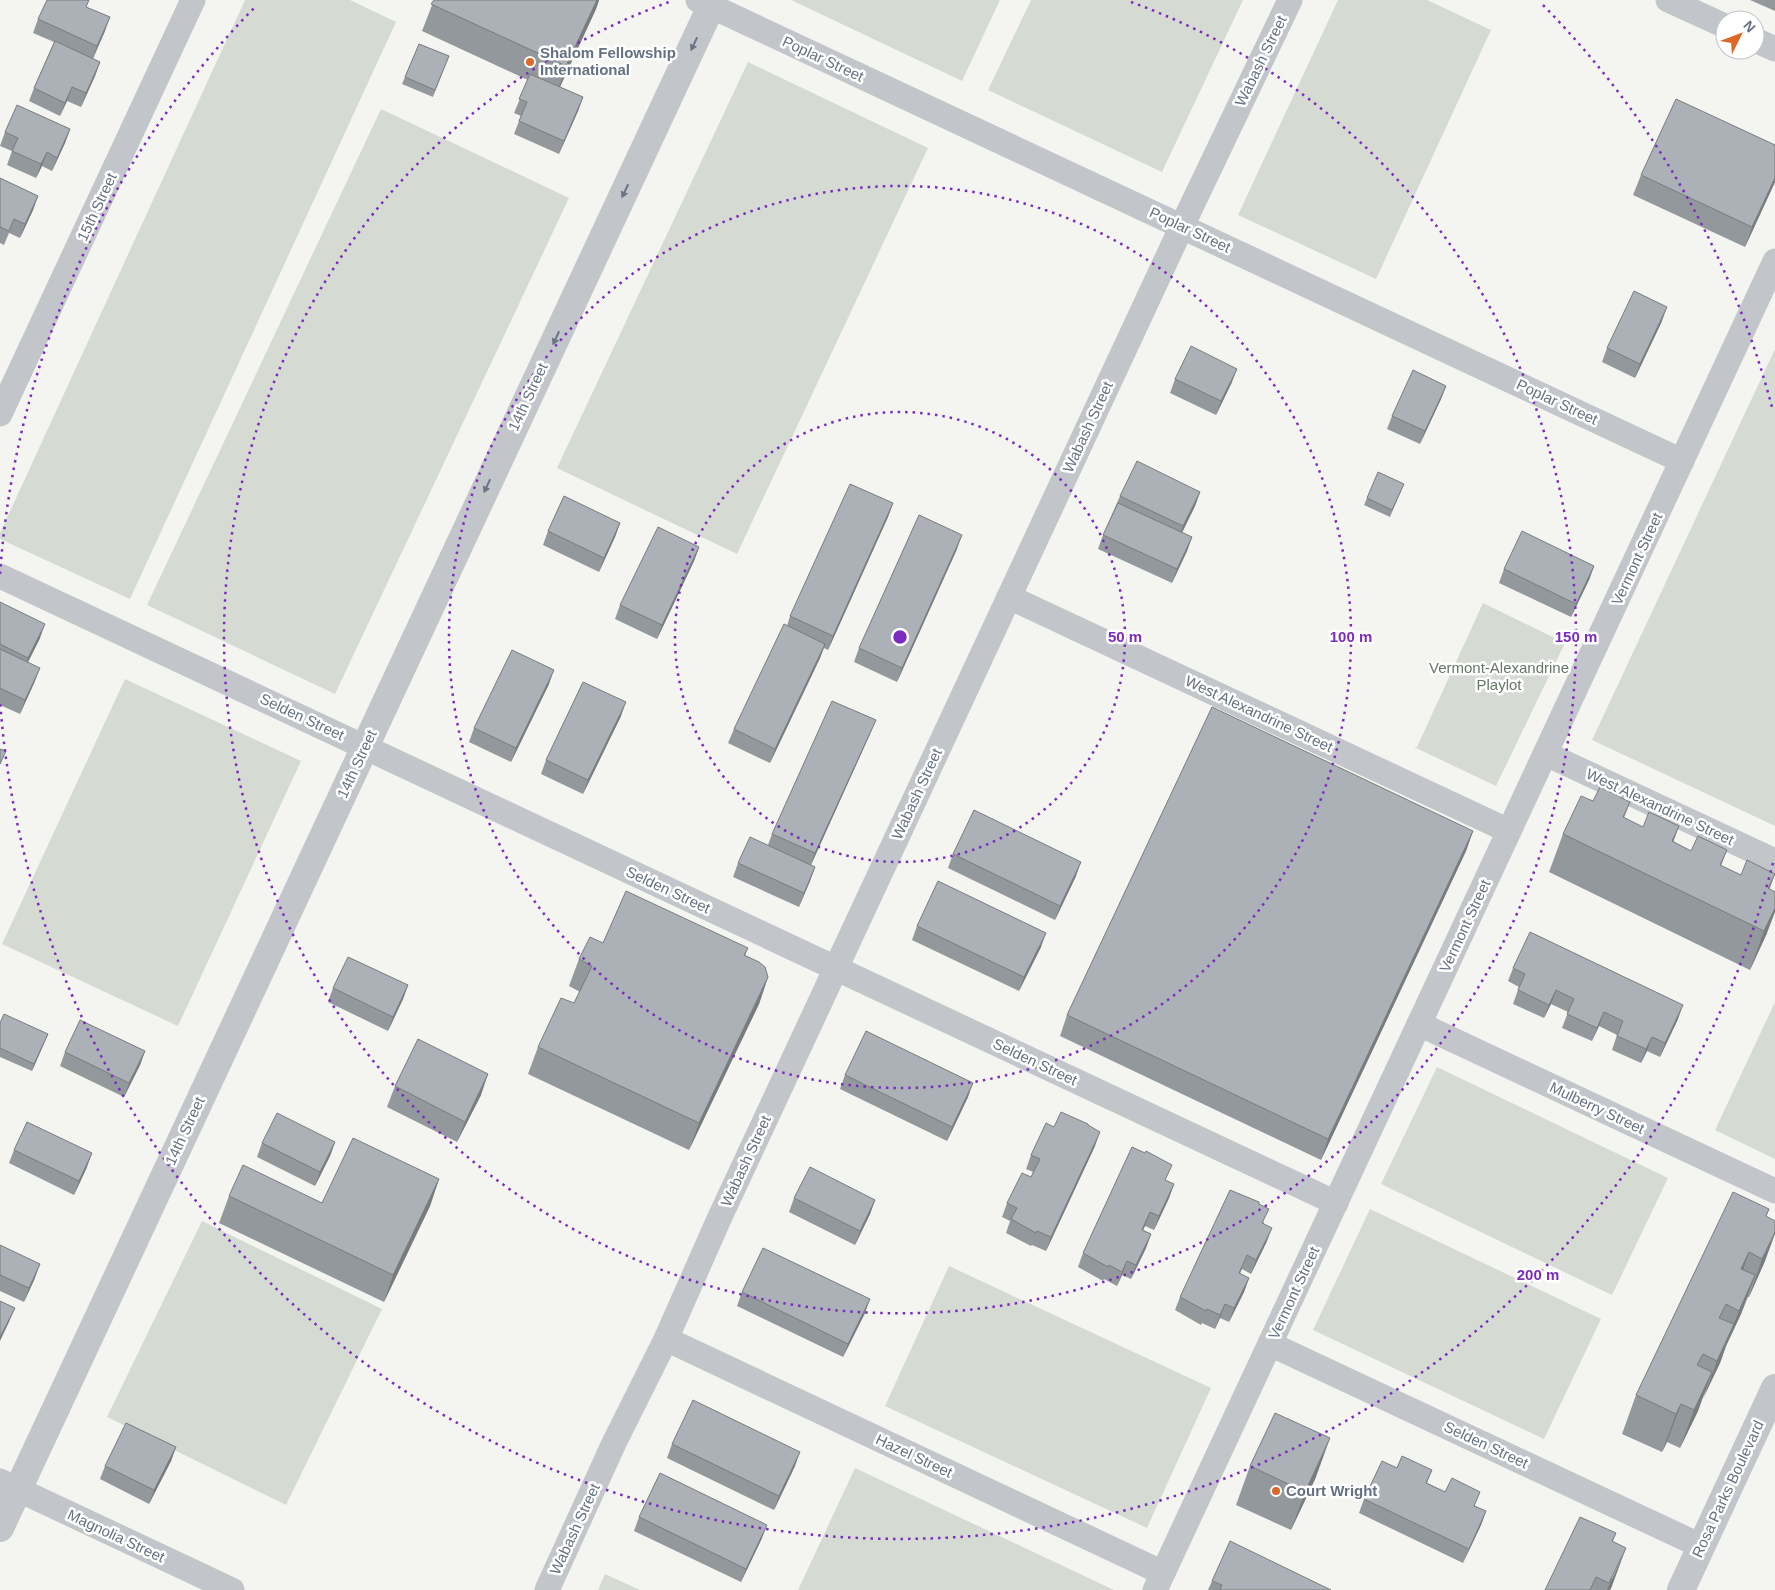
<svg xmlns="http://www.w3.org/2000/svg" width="1775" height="1590" font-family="Helvetica,sans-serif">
<rect width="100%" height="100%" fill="#f4f5f1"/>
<!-- green -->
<g fill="#d5dbd2">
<path d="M245,0H350L396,22L130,599L0,539V533Z"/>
<path d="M791,0H1000L962,81Z"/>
<path d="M1031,0H1243L1162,172L988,90Z"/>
<path d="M1338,0H1427L1491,30L1376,279L1238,215Z"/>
<path d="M748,62L928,148L737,554L557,468Z"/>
<path d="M381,109L569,198L335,694L147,605Z"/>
<path d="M1775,349V826L1592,740Z"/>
<path d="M1483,603L1565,643L1496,786L1414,747H1417Z"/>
<path d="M125,679L301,761L178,1026L2,944Z"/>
<path d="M1775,1002V1159L1715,1130Z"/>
<path d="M1437,1067L1668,1178L1612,1295L1381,1184Z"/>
<path d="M1370,1209L1601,1319L1544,1439L1313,1330Z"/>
<path d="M202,1221L382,1309L286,1505L107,1417Z"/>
<path d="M949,1266L1211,1388L1147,1528L885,1406Z"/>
<path d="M855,1468L1114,1590H798Z"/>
<path d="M605,1574L640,1590H598Z"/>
</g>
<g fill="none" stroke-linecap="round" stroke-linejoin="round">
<!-- minor -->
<g stroke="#c2c5c9" stroke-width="25">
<path d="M698,0L1682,461"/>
<path d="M1668,0L1725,26"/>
<path d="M1755,40L1775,49"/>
<path d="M0,414L193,0"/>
<path d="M0,576L1336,1203"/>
<path d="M1009,597L1509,831"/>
<path d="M1546,754L1775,861"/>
<path d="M1419,1024L1775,1191"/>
<path d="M666,1339L1163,1573"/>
<path d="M1270,1344L1701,1546"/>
<path d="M0,1481L232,1590"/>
<path d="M547,1590L614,1443L666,1339L719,1219L1182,226L1290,0"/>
<path d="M1155,1590L1775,261"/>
</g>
<!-- tertiary -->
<g stroke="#c2c5c9" stroke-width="28">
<path d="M0,1528L714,0"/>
<path d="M1681,1590L1775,1388"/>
</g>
</g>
<!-- wall -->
<g fill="#93989d">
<path d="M434,0H599L596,9L560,87L583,97L578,111L559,154L514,134L521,116L514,113L528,80L422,31Z"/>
<path d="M1750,0H1775V11Z"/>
<path d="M87,7L105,31L93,59L100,62L95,76L81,107L67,101L60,116L29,101L34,88L54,42L33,33L38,19Z"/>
<path d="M419,44L449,56L433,97L402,84Z"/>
<path d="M70,129L65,143L52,171L42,166L36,178L7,165L12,151L0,146L5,132Z"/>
<path d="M1775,145V182L1745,247L1633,195L1641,175Z"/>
<path d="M0,178L38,196L33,210L20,238L9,233L4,245L0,243Z"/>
<path d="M1662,321L1635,378L1602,362L1607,348Z"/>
<path d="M1175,379L1232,382L1216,415L1170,393Z"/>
<path d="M1446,386L1441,399L1420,444L1387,429L1392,416Z"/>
<path d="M1404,484L1390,517L1364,505L1367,498Z"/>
<path d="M1200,492L1195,506L1182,533L1192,537L1187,551L1172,583L1098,549L1103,535L1120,496Z"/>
<path d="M893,503L888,517L828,650L824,648L820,658L770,763L728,743L734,729L787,626L790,616Z"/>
<path d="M620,523L615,537L599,572L543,545L548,531Z"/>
<path d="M699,547L694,561L657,639L615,619L620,605Z"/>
<path d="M957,549L897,682L854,662L859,648Z"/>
<path d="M1594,566L1589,580L1571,617L1499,583L1504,569Z"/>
<path d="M0,602L40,638L28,662L35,681L20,714L0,705Z"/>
<path d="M549,684L511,762L469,742L474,728Z"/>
<path d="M621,716L583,794L541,774L546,760Z"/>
<path d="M870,734L811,865L815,867L810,881L799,907L733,877L738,863L768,845L772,834Z"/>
<path d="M1630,802L1624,818L1691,851L1727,850L1721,866L1770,889L1767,933L1750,970L1549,872L1563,834Z"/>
<path d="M1473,831L1466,851L1321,1160L1060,1036L1067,1015Z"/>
<path d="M953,854L1076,876L1055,920L948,868Z"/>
<path d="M917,926L1041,947L1019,991L912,940Z"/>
<path d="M603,943L748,948L745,956L768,977L759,1004L689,1150L528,1074L538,1047L574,1003L580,992L569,986L579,959Z"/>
<path d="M1513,968L1678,1019L1660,1057L1647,1051L1641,1063L1612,1050L1617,1035L1599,1026L1592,1041L1562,1028L1568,1012L1551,1004L1544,1018L1513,1004L1519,987L1508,981Z"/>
<path d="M408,985L403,999L388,1031L328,1002L333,988Z"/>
<path d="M0,1023L48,1034L32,1071L0,1057Z"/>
<path d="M145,1051L140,1065L124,1097L60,1066L65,1052Z"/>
<path d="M845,1075L968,1097L947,1141L840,1089Z"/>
<path d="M395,1086L481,1095L457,1142L387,1107Z"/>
<path d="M1088,1125L1095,1146L1046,1251L1032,1245L1031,1246L1006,1233L1010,1221L1002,1217L1007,1203L1031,1177L1033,1172L1026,1169L1031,1155L1054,1127Z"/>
<path d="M335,1142L330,1156L315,1186L257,1157L262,1143Z"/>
<path d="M14,1150L87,1167L74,1195L9,1163Z"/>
<path d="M1145,1153L1166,1181L1174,1184L1169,1198L1154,1230L1145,1226L1143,1230L1151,1234L1146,1248L1131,1279L1122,1275L1117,1286L1104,1279L1103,1281L1078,1267L1083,1253Z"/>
<path d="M439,1179L430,1206L384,1302L219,1223L229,1196L322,1203Z"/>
<path d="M794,1198L875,1200L870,1214L855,1245L789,1212Z"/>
<path d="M1259,1204L1264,1224L1267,1241L1251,1274L1242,1269L1240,1274L1249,1278L1244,1292L1229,1322L1220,1318L1215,1329L1202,1323L1201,1325L1175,1310L1180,1297Z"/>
<path d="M1766,1216L1765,1261L1749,1297H1748L1741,1314L1726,1346L1720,1363L1702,1399L1698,1411L1680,1448L1667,1442L1662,1452L1622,1434L1636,1395Z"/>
<path d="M0,1245L35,1278L24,1302L0,1291Z"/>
<path d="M742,1292L865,1313L843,1357L737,1306Z"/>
<path d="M672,1444L795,1466L774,1510L667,1458Z"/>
<path d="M176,1447L171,1461L149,1504L100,1479L105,1466Z"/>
<path d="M1250,1466L1316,1477L1291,1530L1236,1505Z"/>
<path d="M1397,1468L1432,1470L1427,1483L1486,1511L1481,1525L1463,1563L1359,1513L1364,1499Z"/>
<path d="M639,1517L762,1538L741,1582L634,1531Z"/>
<path d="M1616,1533L1613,1541L1612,1586L1610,1590H1545Z"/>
<path d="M1212,1581L1331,1590H1208Z"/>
</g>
<!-- shaded-wall -->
<g fill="#787c7f">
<path d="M597,0H599L596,9L557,93L566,66Z"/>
<path d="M110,17L105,31L92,59L97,46Z"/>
<path d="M100,62L95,76L81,107L86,93Z"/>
<path d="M72,87L67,101L60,116L65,103Z"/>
<path d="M583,97L578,111L559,154L564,141Z"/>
<path d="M70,129L65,143L52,171L57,158Z"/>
<path d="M47,152L42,166L36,178L41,164Z"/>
<path d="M1775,178V182L1745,247L1752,227Z"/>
<path d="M38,196L33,210L20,238L25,224Z"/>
<path d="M1667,307L1662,321L1635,378L1640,364Z"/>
<path d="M1237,369L1232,382L1216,415L1221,401Z"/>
<path d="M1446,386L1441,399L1420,444L1425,431Z"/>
<path d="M1200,492L1195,506L1178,540L1183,526Z"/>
<path d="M893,503L888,517L828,650L833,636Z"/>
<path d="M620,523L615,537L599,572L604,558Z"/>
<path d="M962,535L957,549L897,682L902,668Z"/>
<path d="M1192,537L1187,551L1172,583L1177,569Z"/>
<path d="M699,547L694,561L657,639L662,625Z"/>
<path d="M1594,566L1589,580L1571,617L1576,604Z"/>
<path d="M45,624L40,638L23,672L28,658Z"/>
<path d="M825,644L820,658L770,763L775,749Z"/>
<path d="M40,668L35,681L20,714L25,700Z"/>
<path d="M554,670L549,684L511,762L516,748Z"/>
<path d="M626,702L621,716L583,794L588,780Z"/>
<path d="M876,720L870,734L810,867L815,853Z"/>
<path d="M1679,826L1665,865L1672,841Z"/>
<path d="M1473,831L1466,851L1321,1160L1328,1139Z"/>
<path d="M1081,862L1076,876L1055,920L1060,906Z"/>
<path d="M815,867L810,881L799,907L804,893Z"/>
<path d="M1775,874L1761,912L1768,888Z"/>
<path d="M1775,908V912L1767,933L1750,970L1764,931Z"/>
<path d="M1046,933L1041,947L1019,991L1024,977Z"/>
<path d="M768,977L759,1004L689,1150L699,1123Z"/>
<path d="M408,985L403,999L388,1031L393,1017Z"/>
<path d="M1556,990L1551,1004L1544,1018L1549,1005Z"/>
<path d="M1683,1005L1678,1019L1660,1057L1665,1043Z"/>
<path d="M1604,1012L1599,1026L1592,1041L1597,1028Z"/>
<path d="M48,1034L45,1041L32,1071L34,1064Z"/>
<path d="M1652,1037L1647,1051L1641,1063L1646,1049Z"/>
<path d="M145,1051L140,1065L124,1097L129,1083Z"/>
<path d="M488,1074L481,1095L457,1142L465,1122Z"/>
<path d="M973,1083L968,1097L947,1141L952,1127Z"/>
<path d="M1100,1132L1095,1146L1046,1251L1051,1237Z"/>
<path d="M335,1142L330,1156L315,1186L320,1172Z"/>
<path d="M92,1153L87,1167L74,1195L79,1181Z"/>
<path d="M439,1179L430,1206L384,1302L393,1275Z"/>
<path d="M1174,1184L1169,1198L1154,1230L1159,1216Z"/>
<path d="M875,1200L870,1214L855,1245L860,1231Z"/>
<path d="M1150,1212L1145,1226L1136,1244L1142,1230Z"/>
<path d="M1272,1228L1267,1241L1251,1274L1256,1260Z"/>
<path d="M1775,1232V1234L1765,1261L1749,1297L1762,1259Z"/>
<path d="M1151,1234L1146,1248L1131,1279L1136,1265Z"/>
<path d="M1749,1252L1736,1291L1727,1307L1741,1269Z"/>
<path d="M1127,1261L1122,1275L1117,1286L1122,1272Z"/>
<path d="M40,1264L35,1278L24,1302L29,1288Z"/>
<path d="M1755,1275L1741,1314L1726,1346L1720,1363L1703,1399L1717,1361L1732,1328L1739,1311Z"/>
<path d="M1249,1278L1244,1292L1229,1322L1234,1308Z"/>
<path d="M870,1299L865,1313L843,1357L848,1344Z"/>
<path d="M1225,1304L1220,1318L1215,1329L1220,1315Z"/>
<path d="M15,1308L9,1322L0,1341V1337Z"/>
<path d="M1712,1372L1698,1411L1680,1448L1694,1410Z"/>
<path d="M1681,1404L1667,1442L1662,1452L1676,1414Z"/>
<path d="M1330,1438L1316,1477L1291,1530L1305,1492Z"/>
<path d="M176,1447L171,1461L149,1504L154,1490Z"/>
<path d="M800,1452L795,1466L774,1510L779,1496Z"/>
<path d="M1486,1511L1481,1525L1463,1563L1469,1549Z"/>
<path d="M767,1525L762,1538L741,1582L746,1569Z"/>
<path d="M1626,1548L1612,1586L1610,1590H1607Z"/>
</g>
<!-- building -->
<g fill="#abb1b6" stroke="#787c7f">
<path d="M47,0H89L86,7L110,17L97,46L38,19Z"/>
<path d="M434,0H597L566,66L431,4Z"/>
<path d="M55,41L100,62L86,93L72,87L65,103L34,88Z"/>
<path d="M419,44L449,56L435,90L405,77Z"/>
<path d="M530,74L583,97L564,141L519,121L527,102L519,99Z"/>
<path d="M1676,99L1775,145V178L1752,227L1641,175Z"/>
<path d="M17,105L70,129L57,158L47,152L41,164L12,151L18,138L5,132Z"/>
<path d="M0,178L38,196L25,224L14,219L9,231L0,227Z"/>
<path d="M1634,291L1667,307L1640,364L1607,348Z"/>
<path d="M1191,346L1237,369L1221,401L1175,379Z"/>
<path d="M1413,370L1446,386L1425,431L1392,416Z"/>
<path d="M1137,461L1200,492L1183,526L1120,496Z"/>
<path d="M1378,472L1404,484L1392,510L1367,498Z"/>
<path d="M850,484L893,503L833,636L790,616Z"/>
<path d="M564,496L620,523L604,558L548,531Z"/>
<path d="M1118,503L1192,537L1177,569L1103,535Z"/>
<path d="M919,515L962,535L902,668L859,648Z"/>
<path d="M658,527L699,547L662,625L620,605Z"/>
<path d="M1522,531L1594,566L1576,604L1504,569Z"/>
<path d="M0,602L45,624L28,658L0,644Z"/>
<path d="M784,624L825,644L775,749L734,729Z"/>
<path d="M0,649L40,668L25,700L0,688Z"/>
<path d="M512,650L554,670L516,748L474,728Z"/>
<path d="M583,682L626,702L588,780L546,760Z"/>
<path d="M832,701L876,720L815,853L772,834Z"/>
<path d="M1212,707L1473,831L1328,1139L1067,1015Z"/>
<path d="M0,749L6,751L0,764Z"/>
<path d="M1600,787L1630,802L1623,817L1643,827L1649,812L1679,826L1672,841L1691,851L1698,836L1727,850L1720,865L1741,875L1747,860L1775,874L1768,888L1775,892V908L1764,931L1563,834L1581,796L1593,801Z"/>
<path d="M974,810L1081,862L1060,906L953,854Z"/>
<path d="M750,837L815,867L804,893L738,863Z"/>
<path d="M938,881L1046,933L1024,977L917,926Z"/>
<path d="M626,891L748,948L744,955L759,962L765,967L768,977L699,1123L538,1047L561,998L574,1003L592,966L579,959L590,937L603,943Z"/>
<path d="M1530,932L1683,1005L1665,1043L1652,1037L1646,1049L1617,1036L1623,1021L1604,1012L1597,1028L1567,1014L1574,999L1556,990L1549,1005L1518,990L1525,974L1513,968Z"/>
<path d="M348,957L408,985L393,1017L333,988Z"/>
<path d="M4,1014L48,1034L34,1064L0,1048V1023Z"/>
<path d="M80,1020L145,1051L129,1083L65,1052Z"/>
<path d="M866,1031L973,1083L952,1127L845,1075Z"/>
<path d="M418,1039L488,1074L465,1122L395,1086Z"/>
<path d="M1061,1112L1088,1124V1125L1100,1132L1051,1237L1037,1231L1036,1233L1011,1219L1017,1208L1007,1203L1022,1173L1031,1177L1040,1159L1031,1155L1046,1123L1054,1127Z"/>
<path d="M277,1113L335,1142L320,1172L262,1143Z"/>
<path d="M27,1122L92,1153L79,1181L14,1150Z"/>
<path d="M353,1138L439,1179L393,1275L229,1196L243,1165L322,1203Z"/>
<path d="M1132,1147L1145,1153L1146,1151L1172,1165L1165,1180L1174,1184L1159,1216L1150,1212L1142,1230L1151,1234L1136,1265L1127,1261L1122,1272L1109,1265L1108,1267L1083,1253Z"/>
<path d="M810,1167L875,1200L860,1231L794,1198Z"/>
<path d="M1230,1190L1259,1202V1204L1269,1209L1262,1223L1272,1228L1256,1260L1247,1255L1239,1273L1249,1278L1234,1308L1225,1304L1220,1315L1207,1309L1206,1311L1180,1297Z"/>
<path d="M1733,1192L1769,1209L1766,1216L1775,1221V1232L1762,1259L1749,1252L1741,1269L1755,1275L1739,1311L1726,1304L1719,1318L1734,1324L1717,1361L1703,1354L1697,1365L1712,1372L1694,1410L1681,1404L1676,1414L1636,1395Z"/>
<path d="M0,1245L40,1264L29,1288L0,1275Z"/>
<path d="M763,1248L870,1299L848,1344L742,1292Z"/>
<path d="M0,1301L15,1308L0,1337Z"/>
<path d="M693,1400L800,1452L779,1496L672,1444Z"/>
<path d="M1275,1413L1330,1438L1305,1492L1250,1466Z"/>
<path d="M126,1423L176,1447L154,1490L105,1466Z"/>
<path d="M1402,1456L1432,1470L1426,1483L1445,1492L1452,1478L1480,1492L1474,1506L1486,1511L1469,1549L1364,1499L1382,1461L1397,1468Z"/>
<path d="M660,1473L767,1525L746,1569L639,1517Z"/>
<path d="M1580,1517L1616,1533L1612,1541L1626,1548L1609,1583L1596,1577L1590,1590H1545Z"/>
<path d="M1230,1541L1331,1590H1220L1222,1585L1212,1581Z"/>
</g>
<!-- one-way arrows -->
<defs><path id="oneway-solid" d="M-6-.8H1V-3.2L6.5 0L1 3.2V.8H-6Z" transform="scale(1.25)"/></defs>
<g fill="#697585">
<use href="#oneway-solid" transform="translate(694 44) rotate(115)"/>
<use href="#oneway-solid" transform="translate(625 191) rotate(115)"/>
<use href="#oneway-solid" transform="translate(556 338) rotate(115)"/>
<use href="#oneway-solid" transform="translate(487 486) rotate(115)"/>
</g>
<!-- distance rings -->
<g fill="none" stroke="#7b2cbf" stroke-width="2.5" stroke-dasharray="2.5 5">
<circle cx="900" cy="637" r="225"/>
<circle cx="900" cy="637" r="451"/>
<path d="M1131 2A676 676 0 1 1 669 2"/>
<path d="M1773 863A902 902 0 0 1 0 700M0 574A902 902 0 0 1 257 5M1543 5A902 902 0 0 1 1773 411"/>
</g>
<!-- markers -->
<g fill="#dd6928" stroke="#fff" stroke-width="2">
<circle cx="530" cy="62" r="5"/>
<circle cx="1276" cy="1491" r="5"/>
</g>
<g text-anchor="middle" stroke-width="5" stroke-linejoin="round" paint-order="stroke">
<!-- poi labels -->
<g font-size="15" font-weight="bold" fill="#647181" stroke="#fff" text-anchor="start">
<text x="540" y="58">Shalom Fellowship<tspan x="540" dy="17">International</tspan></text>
<text x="1286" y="1496">Court Wright</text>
</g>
<!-- street labels -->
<g font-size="15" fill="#647181" stroke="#fff">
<text transform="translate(823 59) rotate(25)" y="5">Poplar Street</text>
<text transform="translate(1261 61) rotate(-64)" y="5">Wabash Street</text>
<text transform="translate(97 207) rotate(-65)" y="5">15th Street</text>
<text transform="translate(1190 230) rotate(25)" y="5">Poplar Street</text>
<text transform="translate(528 397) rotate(-65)" y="5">14th Street</text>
<text transform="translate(1557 402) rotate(25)" y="5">Poplar Street</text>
<text transform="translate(1088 427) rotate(-65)" y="5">Wabash Street</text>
<text transform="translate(1637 559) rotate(-65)" y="5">Vermont Street</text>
<text transform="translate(1259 714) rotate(25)" y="5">West Alexandrine Street</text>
<text transform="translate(302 717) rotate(25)" y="5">Selden Street</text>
<text transform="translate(357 764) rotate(-65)" y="5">14th Street</text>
<text transform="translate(917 794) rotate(-65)" y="5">Wabash Street</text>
<text transform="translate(1660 807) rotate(25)" y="5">West Alexandrine Street</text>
<text transform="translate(668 890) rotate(25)" y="5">Selden Street</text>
<text transform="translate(1465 926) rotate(-65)" y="5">Vermont Street</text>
<text transform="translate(1035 1062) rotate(25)" y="5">Selden Street</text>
<text transform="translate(1597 1108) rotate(25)" y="5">Mulberry Street</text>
<text transform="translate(185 1131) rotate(-65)" y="5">14th Street</text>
<text transform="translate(746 1161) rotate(-65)" y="5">Wabash Street</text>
<text transform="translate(1294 1293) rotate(-65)" y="5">Vermont Street</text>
<text transform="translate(1486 1445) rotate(25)" y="5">Selden Street</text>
<text transform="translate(914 1456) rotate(25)" y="5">Hazel Street</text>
<text transform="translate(1728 1489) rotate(-65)" y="5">Rosa Parks Boulevard</text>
<text transform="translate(575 1529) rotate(-65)" y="5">Wabash Street</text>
<text transform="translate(116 1536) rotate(25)" y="5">Magnolia Street</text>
</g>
<!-- park labels -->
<g font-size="15" fill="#657863" stroke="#fff">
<text x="1499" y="673">Vermont-Alexandrine<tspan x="1499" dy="17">Playlot</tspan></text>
</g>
</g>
<circle cx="900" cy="637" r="8" fill="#7b2cbf" stroke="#fff" stroke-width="2.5"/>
<g font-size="15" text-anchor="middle" font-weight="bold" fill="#7b2cbf" stroke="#fff" stroke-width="5" stroke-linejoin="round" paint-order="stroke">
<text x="1125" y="642">50 m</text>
<text x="1351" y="642">100 m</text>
<text x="1576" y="642">150 m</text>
<text x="1538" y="1280">200 m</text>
</g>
<!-- north arrow -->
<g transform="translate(1740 35) rotate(48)"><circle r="24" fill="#ffffff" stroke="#c1c6cd"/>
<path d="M0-4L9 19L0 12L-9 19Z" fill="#dd6928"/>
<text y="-8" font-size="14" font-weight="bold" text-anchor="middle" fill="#647181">N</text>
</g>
</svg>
